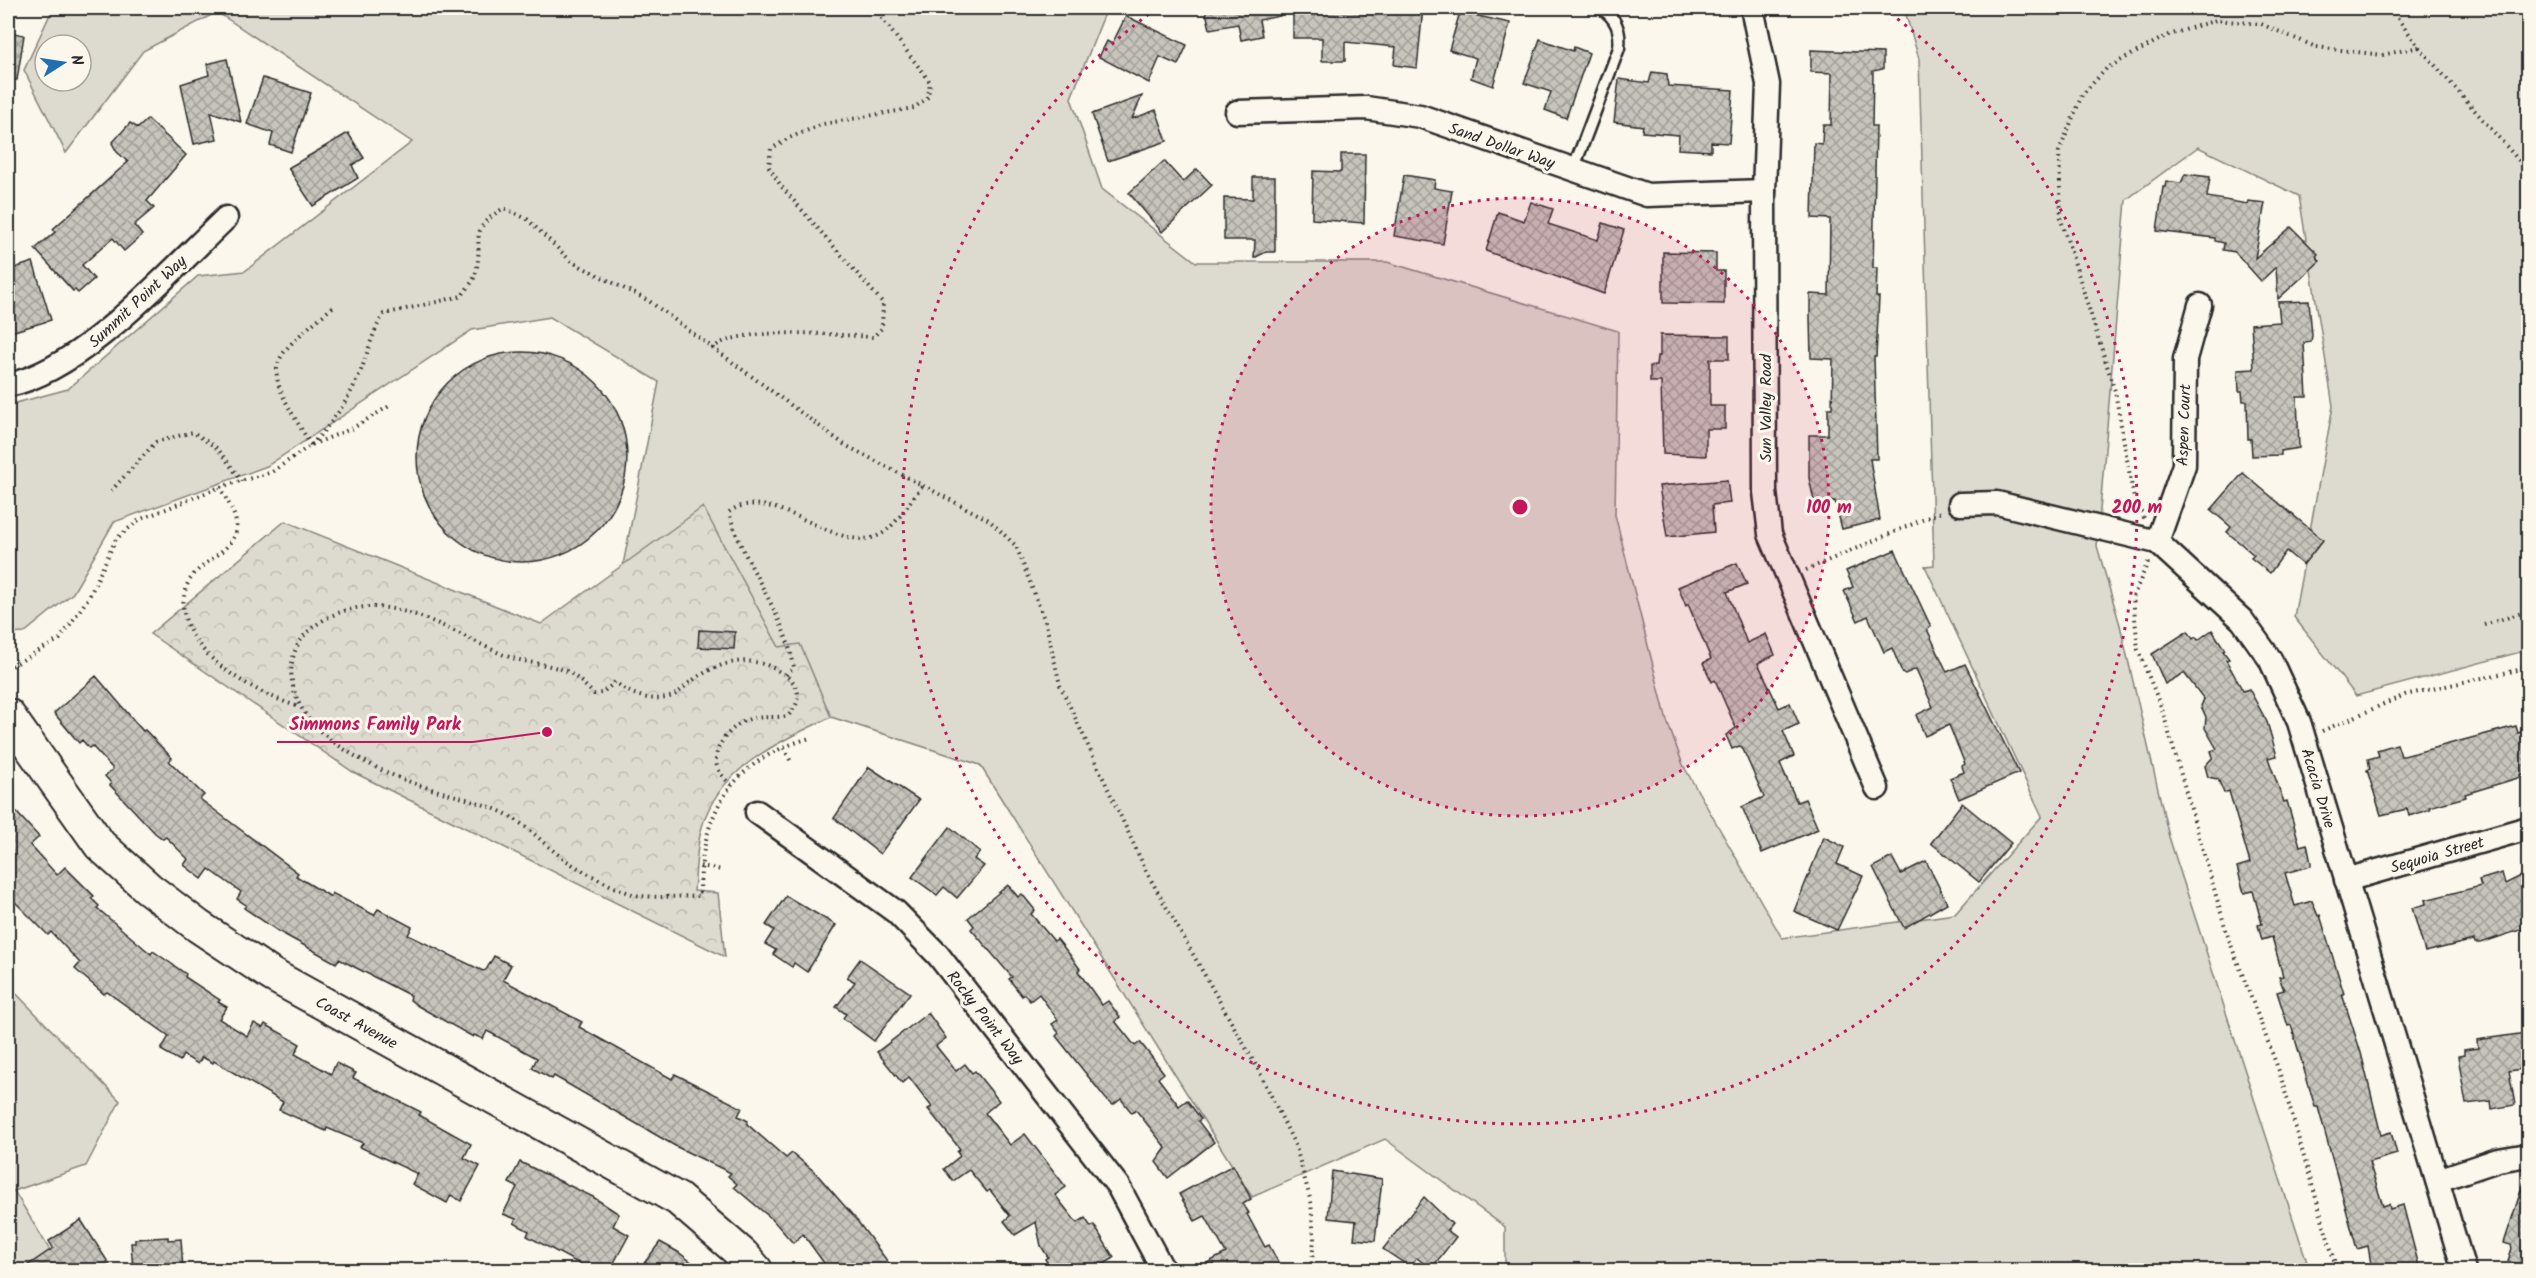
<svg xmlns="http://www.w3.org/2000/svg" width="2536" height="1278" font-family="Kalam,sans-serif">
<defs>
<pattern id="forest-crowns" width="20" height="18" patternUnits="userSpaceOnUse" patternTransform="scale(1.5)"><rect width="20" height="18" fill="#dddad0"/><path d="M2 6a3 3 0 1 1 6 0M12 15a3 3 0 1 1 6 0" fill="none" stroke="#bebbb3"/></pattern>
<pattern id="building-cross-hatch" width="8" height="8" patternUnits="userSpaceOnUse" patternTransform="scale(1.5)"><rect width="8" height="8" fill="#c7c4bc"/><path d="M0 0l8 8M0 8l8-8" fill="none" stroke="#a29f99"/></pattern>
</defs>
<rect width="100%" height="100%" fill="#fbf7ec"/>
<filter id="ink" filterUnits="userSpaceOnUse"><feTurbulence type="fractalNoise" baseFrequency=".0167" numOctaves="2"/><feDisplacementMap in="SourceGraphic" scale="12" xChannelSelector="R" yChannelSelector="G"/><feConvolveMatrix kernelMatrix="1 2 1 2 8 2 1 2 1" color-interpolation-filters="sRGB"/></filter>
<g filter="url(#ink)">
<!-- grass -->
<g fill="#dddad0" stroke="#84827e" stroke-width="1.5" fill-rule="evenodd">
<path d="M53,8H1107L1071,98L1102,189L1196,262H1387L1618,331L1615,515L1667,721L1683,765L1782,938L1955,914L2042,816L1925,566L1934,565L1919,59L1904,8H2528V650L2356,696L2294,617L2333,406L2299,196L2198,147L2126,200L2097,546L2120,625L2169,837L2307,1262L2234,1270H1505V1227L1385,1139L1252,1197L980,765L831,717L779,659L621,575L659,382L550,317L472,330L267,466L114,522L73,593L24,633L8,634V405L68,389L198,276L245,271L412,142L217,12L143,51L66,153L24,70ZM45,45H81V81H45Z"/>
<path d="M8,985L120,1101L86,1166L14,1191L62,1270H8Z"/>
</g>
<!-- forest -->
<path fill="url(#forest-crowns)" stroke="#84827e" stroke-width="1.5" d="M703,507L779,647L800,644L831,717C781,741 718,768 702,827C696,847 696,871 694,891L718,893L725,957L353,772L150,634L285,521L541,624Z"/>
<!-- building -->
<g fill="url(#building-cross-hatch)" stroke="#2b2b2b" stroke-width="1.5">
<path d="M1205,8H1279L1280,16L1259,20L1262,36L1241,40L1238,24L1210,29Z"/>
<path d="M1293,8H1423L1417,68L1394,65L1396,47L1345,42V61H1322V38H1293Z"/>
<path d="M1460,12L1510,23L1493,86L1471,78L1476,58L1449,50Z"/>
<path d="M1126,16L1187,45L1178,65L1160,57L1149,83L1099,57L1107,41L1112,44Z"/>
<path d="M8,32L24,35L17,80H8Z"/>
<path d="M1540,39L1573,51L1574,47L1589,53L1566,118L1545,110L1551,92L1524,83Z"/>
<path d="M1811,50L1883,53V69L1873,71L1872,126H1876L1873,268H1877L1876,297H1879L1876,357H1874L1877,459H1870L1880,520L1842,529L1835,501L1815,505L1809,478V435H1828V408H1832L1833,359L1811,358L1810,317V294L1829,295L1830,219L1812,218L1814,143L1822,144L1823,125H1831L1832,73L1811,72Z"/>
<path d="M227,59L241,122L211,112L217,139L194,144L181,84L209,75L207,64Z"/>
<path d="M1652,72L1667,74L1668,86L1733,90L1729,143L1711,142V151L1678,149L1679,135L1642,132L1643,126L1614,122L1619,79L1649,83Z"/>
<path d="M263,78L311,93L291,152L270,145L273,133L247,124Z"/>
<path d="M1142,96L1132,119L1156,110L1167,141L1108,161L1092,114Z"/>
<path d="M148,119L186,155L147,201L154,208L134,225L142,235L124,251L113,238L82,265L94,279L78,293L75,290L73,291L35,249L55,232L53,229L128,162L117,152L112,143L130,123L138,128Z"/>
<path d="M348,133L364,158L352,165L358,178L313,206L288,168Z"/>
<path d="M1341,154H1365L1364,223L1312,219L1313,171L1341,172Z"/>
<path d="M1164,161L1183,182L1197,169L1212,185L1162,232L1129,193Z"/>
<path d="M2185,174L2210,177L2207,197L2247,204L2248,201L2265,203L2255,258L2291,227L2318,254L2316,256L2320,261L2278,299L2276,267L2261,281L2235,252L2223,250L2224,243L2215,241V238L2157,231L2163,187H2165L2166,181L2181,183Z"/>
<path d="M1404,175L1435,180L1434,188L1452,191L1443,244L1394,236Z"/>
<path d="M1253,177H1275V252H1266L1254,258L1255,240H1224V198L1253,199Z"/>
<path d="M1531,202L1553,209L1548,224L1598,240L1603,223L1624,230L1604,294L1486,251L1498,212L1524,221Z"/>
<path d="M1663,252L1716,253V271H1724V304L1663,303Z"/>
<path d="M33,262L51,320L8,333V270Z"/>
<path d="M2309,301L2312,335L2311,342L2304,343L2307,397H2297L2299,448L2281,451V455L2252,456L2251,439H2248L2247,401H2243L2242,391H2239L2238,370L2254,369L2251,324L2280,322L2278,302Z"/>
<path d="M1660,335L1729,336V359H1710V406H1725V429H1706V456L1663,454L1661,382H1650V366H1656L1657,356H1660Z"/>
<circle cx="522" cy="457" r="105"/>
<path d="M2243,473L2323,540L2303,565L2286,551L2270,573L2251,558L2254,555L2227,532L2231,527L2211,510Z"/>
<path d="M1727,480L1730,503L1712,505L1714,532L1667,537L1659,486Z"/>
<path d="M1895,550L1931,627L1927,629L1947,672L1965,664L2019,773L1959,799L1950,778L1964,772L1962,766L1965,764L1949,725L1925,736L1916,715L1933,707L1916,669L1905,674L1902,672L1892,648L1884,652L1868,616L1858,621L1844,591L1853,587L1846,571Z"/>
<path d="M1737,563L1747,584L1727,592L1747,643L1766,634L1775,655L1758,663L1779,708L1790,703L1799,724L1783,731L1794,756L1780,763L1797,802L1805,799L1818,829L1762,853L1742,807L1764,797L1742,747L1739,746L1732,749L1726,735L1736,728L1715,680L1712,682L1703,663L1711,659L1688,604L1686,606L1678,587Z"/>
<path d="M699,630L735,632L734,649L698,647Z"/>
<path d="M2212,630L2225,650L2223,651L2229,659L2226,660L2243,691L2249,689L2267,722L2277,756L2268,758L2284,802L2287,801L2300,846L2307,844L2311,863V866L2285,873L2295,906L2312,901L2318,916L2320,915L2344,994H2342L2361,1053L2381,1135L2391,1132L2397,1154L2369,1162L2383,1206L2389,1204L2390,1209L2403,1205L2420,1270H2372L2368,1246L2357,1249L2318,1107H2315L2291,1025L2288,1026L2277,992L2284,990L2279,977L2283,976L2272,937L2262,940L2258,925L2262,924L2253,891L2244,893L2237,867L2250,863L2229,791L2224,793L2218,779L2208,777L2205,766L2213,757L2211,751L2217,749L2205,728L2206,717L2201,706L2204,699L2184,673L2165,684L2152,654L2188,631L2193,639L2196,637L2198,640Z"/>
<path d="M96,676L143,731L145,730L172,758L169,761L204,795L200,799L298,873L296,876L331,897L332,893L374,915L378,909L412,927L408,935L483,971L486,970L494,956L511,965L503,980L582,1022L579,1027L672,1079L675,1074L742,1108L738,1116L748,1121L747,1124L786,1158L792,1153L815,1172L855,1218L894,1270H829L803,1234L793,1243L772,1219L734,1187L737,1184L728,1176L731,1173L677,1147L554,1076L552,1079L532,1068L537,1058L487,1031L483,1039L474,1035L473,1037L418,1006L410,1000L411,996L339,959L336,963L278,931L244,908L246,905L237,899L241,892L209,869L202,879L184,865L188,859L166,837L163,839L155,833L110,785L111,783L105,776L113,769L92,746L89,748L82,740L79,743L54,713Z"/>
<path d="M2516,726L2518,733L2524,731L2529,747V772L2520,775L2521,777L2465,794L2466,797L2429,807L2430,809L2409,816L2407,809L2381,815L2367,770L2370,769L2368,759L2379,756L2377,750L2397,744L2401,756H2404Z"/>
<path d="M869,767L919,800L880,854L834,818Z"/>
<path d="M8,803L39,837L30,845L57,875L65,867L94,896L91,898L99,906L97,908L125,932L151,954L153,951L186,974L185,977L220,1000L218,1002L227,1007L219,1019L247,1036L254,1023L263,1028L265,1024L300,1044L295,1054L331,1074L336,1063L356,1073L353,1078L421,1112L419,1115L471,1144L464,1158L480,1166L461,1201L451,1195L447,1203L412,1184L418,1174L360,1147L363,1143L327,1128L326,1131L279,1110L283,1102L214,1061L213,1063L202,1057L198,1064L183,1055L180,1061L161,1050L169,1036L107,992L104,994L75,969L80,963L51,932L48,935L8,895Z"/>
<path d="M1962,803L2011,843L1979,882L1931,843Z"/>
<path d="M950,827L980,852L974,859L984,866L957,898L944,887L937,895L912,877Z"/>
<path d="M1824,837L1844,847L1837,864L1863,876L1837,930L1794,911Z"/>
<path d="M1892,857L1901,874L1926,861L1947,903L1904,928L1873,867Z"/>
<path d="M2529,872V927L2481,943H2475L2474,940L2425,952L2412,908L2426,904L2425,900L2481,886L2479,880L2502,873L2505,884Z"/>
<path d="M1008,885L1018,897L1022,894L1035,910L1031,914L1054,941L1057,939L1070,955L1080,969L1078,971L1102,1005L1108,1001L1120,1017L1115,1021L1135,1046L1140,1042L1164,1073L1158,1078L1179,1106L1187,1100L1201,1119L1198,1121L1214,1142L1168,1178L1156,1162L1166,1148L1136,1110L1132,1113L1121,1099L1113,1105L1106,1099L1056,1036L1059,1033L1052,1024L1058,1020L1039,994L1030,1001L1024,994L1022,996L1009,979L1012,977L971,929L974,926L968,918Z"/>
<path d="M786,896L836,925L807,972L794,963L792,967L773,954L776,950L765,944L774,930L766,925Z"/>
<path d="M860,959L910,993L874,1041L843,1018L846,1014L836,1007L855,982L847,977Z"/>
<path d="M928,1013L946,1038L936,1046L956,1071L965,1064L972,1073L975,1071L999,1101L985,1113L1010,1145L1025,1134L1066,1187L1055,1195L1077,1223L1085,1218L1091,1227L1094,1225L1114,1258L1104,1264L1108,1270H1052L1045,1259L1048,1257L1041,1246L1036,1222L1015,1235L1004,1221L1010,1216L990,1190L987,1192L969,1170L953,1181L944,1169L960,1156L957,1152L960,1149L928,1109L932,1107L909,1077L902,1083L877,1052Z"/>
<path d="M2526,1033L2529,1034V1068L2509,1071L2515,1105L2492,1109L2491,1101L2466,1104L2458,1056L2464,1055V1050L2478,1048L2477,1040Z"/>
<path d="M520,1162L593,1197L619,1214L613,1226L629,1235L610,1270H591L527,1236L529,1231L514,1223L516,1219L503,1214L517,1187L509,1183Z"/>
<path d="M1233,1165L1251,1199L1243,1204L1249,1213L1247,1214L1265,1247L1269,1245L1279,1264L1267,1270H1194L1226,1253L1205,1216L1195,1221L1179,1194Z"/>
<path d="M1332,1171L1382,1179L1375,1241L1354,1239L1356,1221L1328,1218Z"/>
<path d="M2525,1178L2529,1179V1268L2508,1261L2512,1248L2511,1245L2504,1243Z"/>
<path d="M1424,1197L1452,1224L1447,1230L1456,1237L1431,1269L1417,1258L1410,1267L1383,1249Z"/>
<path d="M81,1220L113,1270H21L53,1248L49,1241Z"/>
<path d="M168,1237V1240L181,1239L183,1270H133L131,1243H135V1239Z"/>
<path d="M660,1242L678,1252L702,1270H639Z"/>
</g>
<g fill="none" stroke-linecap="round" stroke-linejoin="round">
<!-- lane casing -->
<g stroke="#2b2b2b" stroke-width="15">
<path id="lane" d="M1573,170L1619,48C1621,30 1616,18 1601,8"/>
</g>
<!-- street casing -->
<g stroke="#2b2b2b" stroke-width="27">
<g id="street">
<path d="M1752,8L1768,84L1764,191L1765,492L1770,534L1877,788"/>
<path d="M1237,112L1366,108L1420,116L1647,195L1764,191"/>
<path d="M8,385C83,370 170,271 226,218"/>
<path d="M1960,504L1997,503L2157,542L2242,620L2270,659L2299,722L2464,1270"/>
<path d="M2157,542L2184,465L2185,359L2200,305"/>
<path d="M757,812L896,912L938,955L1118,1186L1163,1270"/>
<path d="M2346,880L2528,828"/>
<path d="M2438,1180L2498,1160L2528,1155"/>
</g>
</g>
<!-- secondary casing -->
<g stroke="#2b2b2b" stroke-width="36">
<path id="secondary" d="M8,715L100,845L148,888L198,926L272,975L678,1199L743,1255L756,1270"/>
</g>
<!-- path -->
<g stroke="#2b2b2b" stroke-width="4" stroke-dasharray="1.5 4.5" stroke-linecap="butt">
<path d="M874,8L930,82L928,97L914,108L823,124L789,138L771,149L769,167L781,186L883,303L882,328L873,337C836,335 739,325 713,348L845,445L989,520L1016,546L1046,624L1060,685L1147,873L1259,1071L1296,1147L1311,1202L1314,1239L1311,1270"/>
<path d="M2419,47L2528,171"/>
<path d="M311,445C331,424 347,403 359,375C368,355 371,333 384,314L462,296C466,289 475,280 476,272C484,237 466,231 504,208L527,219L572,262L649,301L713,348"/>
<path d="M311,445C262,364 262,366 334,306"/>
<path d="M220,487C226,500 241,520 235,534C225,558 194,563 186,588C167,647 255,694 300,707"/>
<path d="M111,491L156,442L193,432L218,449L242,481"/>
<path d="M2144,518L2134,499L2115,391L2061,220L2059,152L2082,95L2107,68L2166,36L2216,20L2261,24L2316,47L2382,55L2419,47L2390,8"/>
<path d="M2148,562L2133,597L2138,650L2162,709L2228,937L2279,1071L2337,1270"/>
<path d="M1806,570L1943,511"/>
<path d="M2484,625L2528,611"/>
<path d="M12,666L60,639L89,597L116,539L139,520L220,487L272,472L311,445L353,428L391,405"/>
<path d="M786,675L794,667C784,611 744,567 729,512C775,479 845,566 887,530C900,519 911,500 922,486"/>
<path d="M2322,731L2405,695L2518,670L2528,665"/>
<path d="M784,748L792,764"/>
<path d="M731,785C725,779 719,773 717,766C711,747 733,724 750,719C762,716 776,718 788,716C796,707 801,699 796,687C792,678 783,674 775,669C746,653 714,664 689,683C681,690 676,696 666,698C646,701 630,694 615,682L602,693L594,694C584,685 574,673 561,669C543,663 523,663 504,655C448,631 383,583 322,621C305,631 295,644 292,663C288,688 302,716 321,732C347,754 383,773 416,784C445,794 474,799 502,812C527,824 544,845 567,861C584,872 621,893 641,896C660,898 680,896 700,896C700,815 729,761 810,738"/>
<path d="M700,866L722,870"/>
</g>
<!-- lane -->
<use href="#lane" stroke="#fbf7ec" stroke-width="10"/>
<!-- street -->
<use href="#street" stroke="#fbf7ec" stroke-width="22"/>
<!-- secondary -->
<use href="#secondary" stroke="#fbf7ec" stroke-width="32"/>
</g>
</g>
<!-- distance rings -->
<circle cx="1520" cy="507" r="309" fill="#c2185b" fill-opacity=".12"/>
<g fill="none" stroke="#c2185b" stroke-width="3" stroke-dasharray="3 6">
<circle cx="1520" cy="507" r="309"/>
<path d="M1883 8A617 617 0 1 1 1157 8"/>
</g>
<g text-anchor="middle" stroke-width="6" stroke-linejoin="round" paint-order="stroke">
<!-- street labels -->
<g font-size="16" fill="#2b2b2b" stroke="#fbf7ec">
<text transform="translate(1502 145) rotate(19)" y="6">Sand Dollar Way</text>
<text transform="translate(137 301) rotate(-43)" y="6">Summit Point Way</text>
<text transform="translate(1765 408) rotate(-90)" y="6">Sun Valley Road</text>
<text transform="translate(2183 425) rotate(-88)" y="6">Aspen Court</text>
<text transform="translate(2319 788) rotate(73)" y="6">Acacia Drive</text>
<text transform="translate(2437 854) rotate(-16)" y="6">Sequoia Street</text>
<text transform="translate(986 1017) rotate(52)" y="6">Rocky Point Way</text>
<text transform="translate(357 1022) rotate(29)" y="6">Coast Avenue</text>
</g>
</g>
<circle cx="1520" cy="507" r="9" fill="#c2185b" stroke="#fbf7ec" stroke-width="3"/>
<g font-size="18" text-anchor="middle" font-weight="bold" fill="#c2185b" stroke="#fbf7ec" stroke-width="6" stroke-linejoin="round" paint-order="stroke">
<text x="1829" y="513">100 m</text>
<text x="2137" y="513">200 m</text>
</g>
<!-- callouts -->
<path fill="none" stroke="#c2185b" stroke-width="2" d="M547 732L473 742H277"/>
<circle fill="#c2185b" stroke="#fbf7ec" stroke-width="2" cx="547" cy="732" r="6"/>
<g font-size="18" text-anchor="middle" font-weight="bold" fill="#c2185b" stroke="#fbf7ec" stroke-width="6" stroke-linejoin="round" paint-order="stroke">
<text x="375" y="730">Simmons Family Park</text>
</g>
<!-- margin -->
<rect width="2536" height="1278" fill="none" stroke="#fbf7ec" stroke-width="30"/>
<rect x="15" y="15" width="2506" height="1248" fill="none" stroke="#2b2b2b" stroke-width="2" filter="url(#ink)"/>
<!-- north arrow -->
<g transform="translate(63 63) rotate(78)"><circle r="28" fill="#fbf7ec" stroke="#a8a59f" stroke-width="1.5"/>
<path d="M0-4.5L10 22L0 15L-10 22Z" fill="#1f6fb2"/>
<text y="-9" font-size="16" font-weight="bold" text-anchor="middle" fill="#2b2b2b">N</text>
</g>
</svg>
